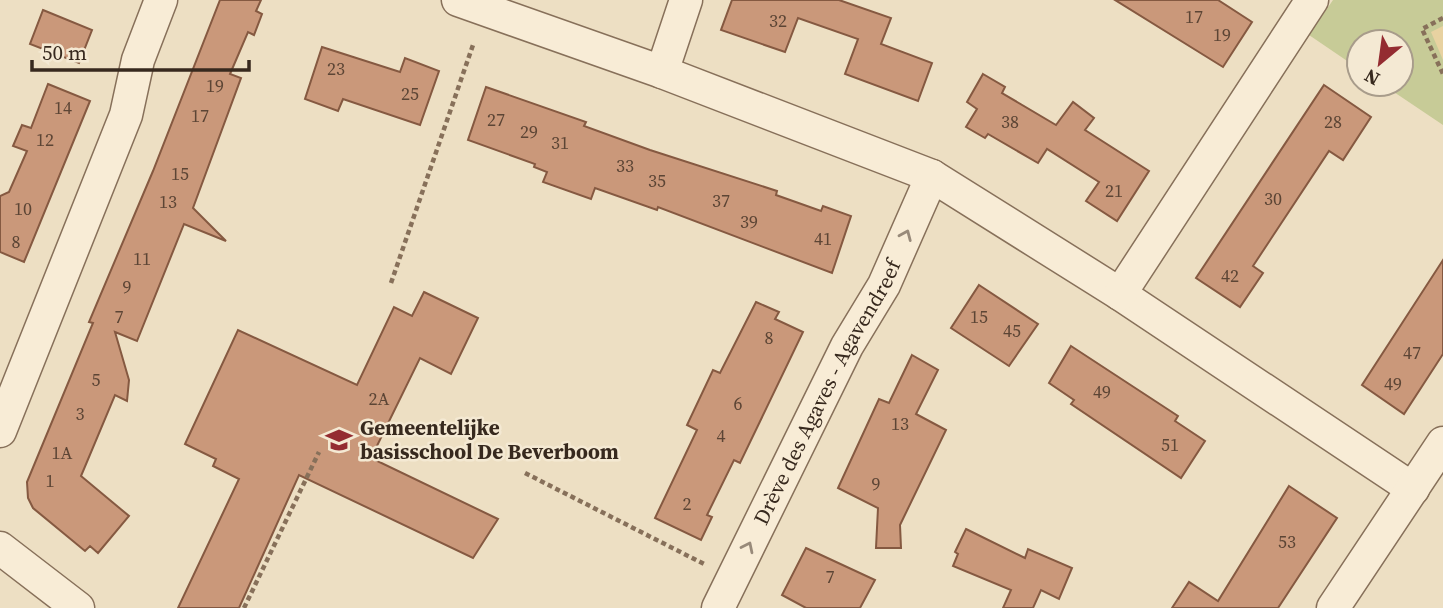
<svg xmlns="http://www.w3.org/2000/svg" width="1443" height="608" font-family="'Source Serif 4',serif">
<rect width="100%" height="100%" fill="#eddfc3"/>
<!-- green -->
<path fill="#c7cb97" d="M1333,0H1443V125L1382,84H1401V42H1359V69L1309,35Z"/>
<!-- sand -->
<path fill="#e8d2a1" d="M1443,26V60L1431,32Z"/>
<!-- building -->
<g fill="#ca987a" stroke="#855941" stroke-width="2">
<path d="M220,0H261L256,11L262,14L254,35L248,32L230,74L241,78L193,208L226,241L184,224L137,341L115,332L129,380L127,401L115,395L81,476L129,516L98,553L90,546L85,551L33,508L28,498L27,482L93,323L89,322L153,171Z"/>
<path d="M732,0H839L891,18L881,44L932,63L918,101L845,74L858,39L798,18L785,52L721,30Z"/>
<path d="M1115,0H1218L1252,22L1223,67Z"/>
<path d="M43,10L92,30L79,63L30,44Z"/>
<path d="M322,47L400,72L405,58L439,71L420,125L343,99L338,111L305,99Z"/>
<path d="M983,74L1005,87L1002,93L1056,125L1073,102L1094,118L1085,130L1149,171L1117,221L1086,201L1099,182L1047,149L1038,163L988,134L985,138L966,127L977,109L967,102Z"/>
<path d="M48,84L90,101L24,262L0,252V196L9,192L27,151L13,146L22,125L31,128Z"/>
<path d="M1324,85L1371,117L1343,160L1329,151L1253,266L1263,273L1240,307L1196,278Z"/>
<path d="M486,87L586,122L584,126L650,150L777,191L776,195L821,211L823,206L851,216L832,273L658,207L657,210L595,188L591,199L543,182L547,172L534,167L535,164L468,140Z"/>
<path d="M1443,260V354L1404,414L1362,385Z"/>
<path d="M979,285L1038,324L1009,366L951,328Z"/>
<path d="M424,292L478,318L451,374L420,358L371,458L498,519L473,558L299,475L239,608H178L239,479L213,466L216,459L185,444L238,330L357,385L394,307L412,316Z"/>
<path d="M756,302L779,312L775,319L803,332L740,463L734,460L707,515L712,517L701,540L655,518L697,430L687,425L713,370L720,373Z"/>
<path d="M1071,346L1178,416L1175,421L1205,441L1181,478L1071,404L1074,400L1049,383Z"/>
<path d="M912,355L938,370L916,414L946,430L900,525L901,548H876L878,508L838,488L879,399L889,403Z"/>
<path d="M1289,486L1337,518L1278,608H1172L1189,582L1218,601Z"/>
<path d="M966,529L1025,558L1028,549L1072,568L1059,599L1041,590L1033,608H1003L1011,590L953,566L958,554L955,552Z"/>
<path d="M806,548L875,580L860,608H806L782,595Z"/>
</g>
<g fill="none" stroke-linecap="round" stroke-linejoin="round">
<!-- minor casing -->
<g stroke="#87705a" stroke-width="35">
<g id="minor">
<path d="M458,0L662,72L932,176L1120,294L1413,489"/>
<path d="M662,72L686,0"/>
<path d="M1120,294L1312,0"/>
<path d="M0,431L126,115L138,60L161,0"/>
<path d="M0,548L78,608"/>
<path id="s1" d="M718,608L847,346L884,285L932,176"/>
<path d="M1333,608L1443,443"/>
</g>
</g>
<!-- path -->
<g stroke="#87705a" stroke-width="4.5" stroke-dasharray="5 3.5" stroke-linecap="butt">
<path d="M1443,18L1422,29L1443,74"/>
<path d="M391,283L474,42"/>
<path d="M525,473L706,565"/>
<path d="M244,608L319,452"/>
</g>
<!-- minor -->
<use href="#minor" stroke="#f8ecd6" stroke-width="32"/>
</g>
<!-- one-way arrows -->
<defs><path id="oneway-chevron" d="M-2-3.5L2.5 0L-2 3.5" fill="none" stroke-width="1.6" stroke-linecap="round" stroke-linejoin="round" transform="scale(1.75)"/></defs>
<g stroke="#988a7a">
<use href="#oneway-chevron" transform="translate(906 235) rotate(-67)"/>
<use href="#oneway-chevron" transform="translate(748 547) rotate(-64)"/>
</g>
<!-- icons -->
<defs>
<g id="school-bare" transform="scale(2.1)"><path d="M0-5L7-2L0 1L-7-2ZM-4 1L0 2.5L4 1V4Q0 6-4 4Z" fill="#942c31" stroke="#f4e9d3" stroke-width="2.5" paint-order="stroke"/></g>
</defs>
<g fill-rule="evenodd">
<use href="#school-bare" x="339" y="440"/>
</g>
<g text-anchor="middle" stroke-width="5" stroke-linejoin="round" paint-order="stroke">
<!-- number labels -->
<g font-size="18" fill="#5c4535">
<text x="1194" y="23">17</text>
<text x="778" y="27">32</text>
<text x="1222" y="41">19</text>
<text x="336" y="75">23</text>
<text x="215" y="92">19</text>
<text x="410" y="100">25</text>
<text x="63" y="114">14</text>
<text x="200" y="122">17</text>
<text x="496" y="126">27</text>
<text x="1010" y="128">38</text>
<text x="1333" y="128">28</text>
<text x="529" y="138">29</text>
<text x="45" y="146">12</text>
<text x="560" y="149">31</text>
<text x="625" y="172">33</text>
<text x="180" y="180">15</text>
<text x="657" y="187">35</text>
<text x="1114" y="197">21</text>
<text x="1273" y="205">30</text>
<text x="721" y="207">37</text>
<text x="168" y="208">13</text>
<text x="23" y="215">10</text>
<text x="749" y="228">39</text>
<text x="823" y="245">41</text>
<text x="16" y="248">8</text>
<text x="142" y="265">11</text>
<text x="1230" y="282">42</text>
<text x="127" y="293">9</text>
<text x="119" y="323">7</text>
<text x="979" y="323">15</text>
<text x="1012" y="337">45</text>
<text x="769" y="344">8</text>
<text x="1412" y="359">47</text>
<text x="96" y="386">5</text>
<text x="1393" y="390">49</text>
<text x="1102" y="398">49</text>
<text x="379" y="405">2A</text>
<text x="738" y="410">6</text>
<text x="80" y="420">3</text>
<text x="900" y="430">13</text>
<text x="721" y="442">4</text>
<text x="1170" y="451">51</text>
<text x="62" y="459">1A</text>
<text x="50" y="487">1</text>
<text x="876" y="490">9</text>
<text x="687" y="510">2</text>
<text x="1287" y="548">53</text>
<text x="830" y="583">7</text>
</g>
<!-- street labels -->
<g font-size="21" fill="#37291e" stroke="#f4e9d3">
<text dy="7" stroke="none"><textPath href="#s1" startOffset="242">Drève des Agaves - Agavendreef</textPath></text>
</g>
<!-- poi labels -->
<g font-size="21" font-weight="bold" fill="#37291e" stroke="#f4e9d3" text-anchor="start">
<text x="360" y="435">Gemeentelijke<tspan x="360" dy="24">basisschool De Beverboom</tspan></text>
</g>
</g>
<!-- north arrow -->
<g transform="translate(1380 63) rotate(209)"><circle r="33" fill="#f4e9d3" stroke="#a89c8b" stroke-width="2"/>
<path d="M0-5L12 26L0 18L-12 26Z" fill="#942c31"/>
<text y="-10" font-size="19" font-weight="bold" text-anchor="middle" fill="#37291e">N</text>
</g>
<!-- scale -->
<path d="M32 60v10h217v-10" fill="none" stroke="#37291e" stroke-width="3.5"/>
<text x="42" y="60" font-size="21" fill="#37291e" stroke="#f4e9d3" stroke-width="5" paint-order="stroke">50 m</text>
</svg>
